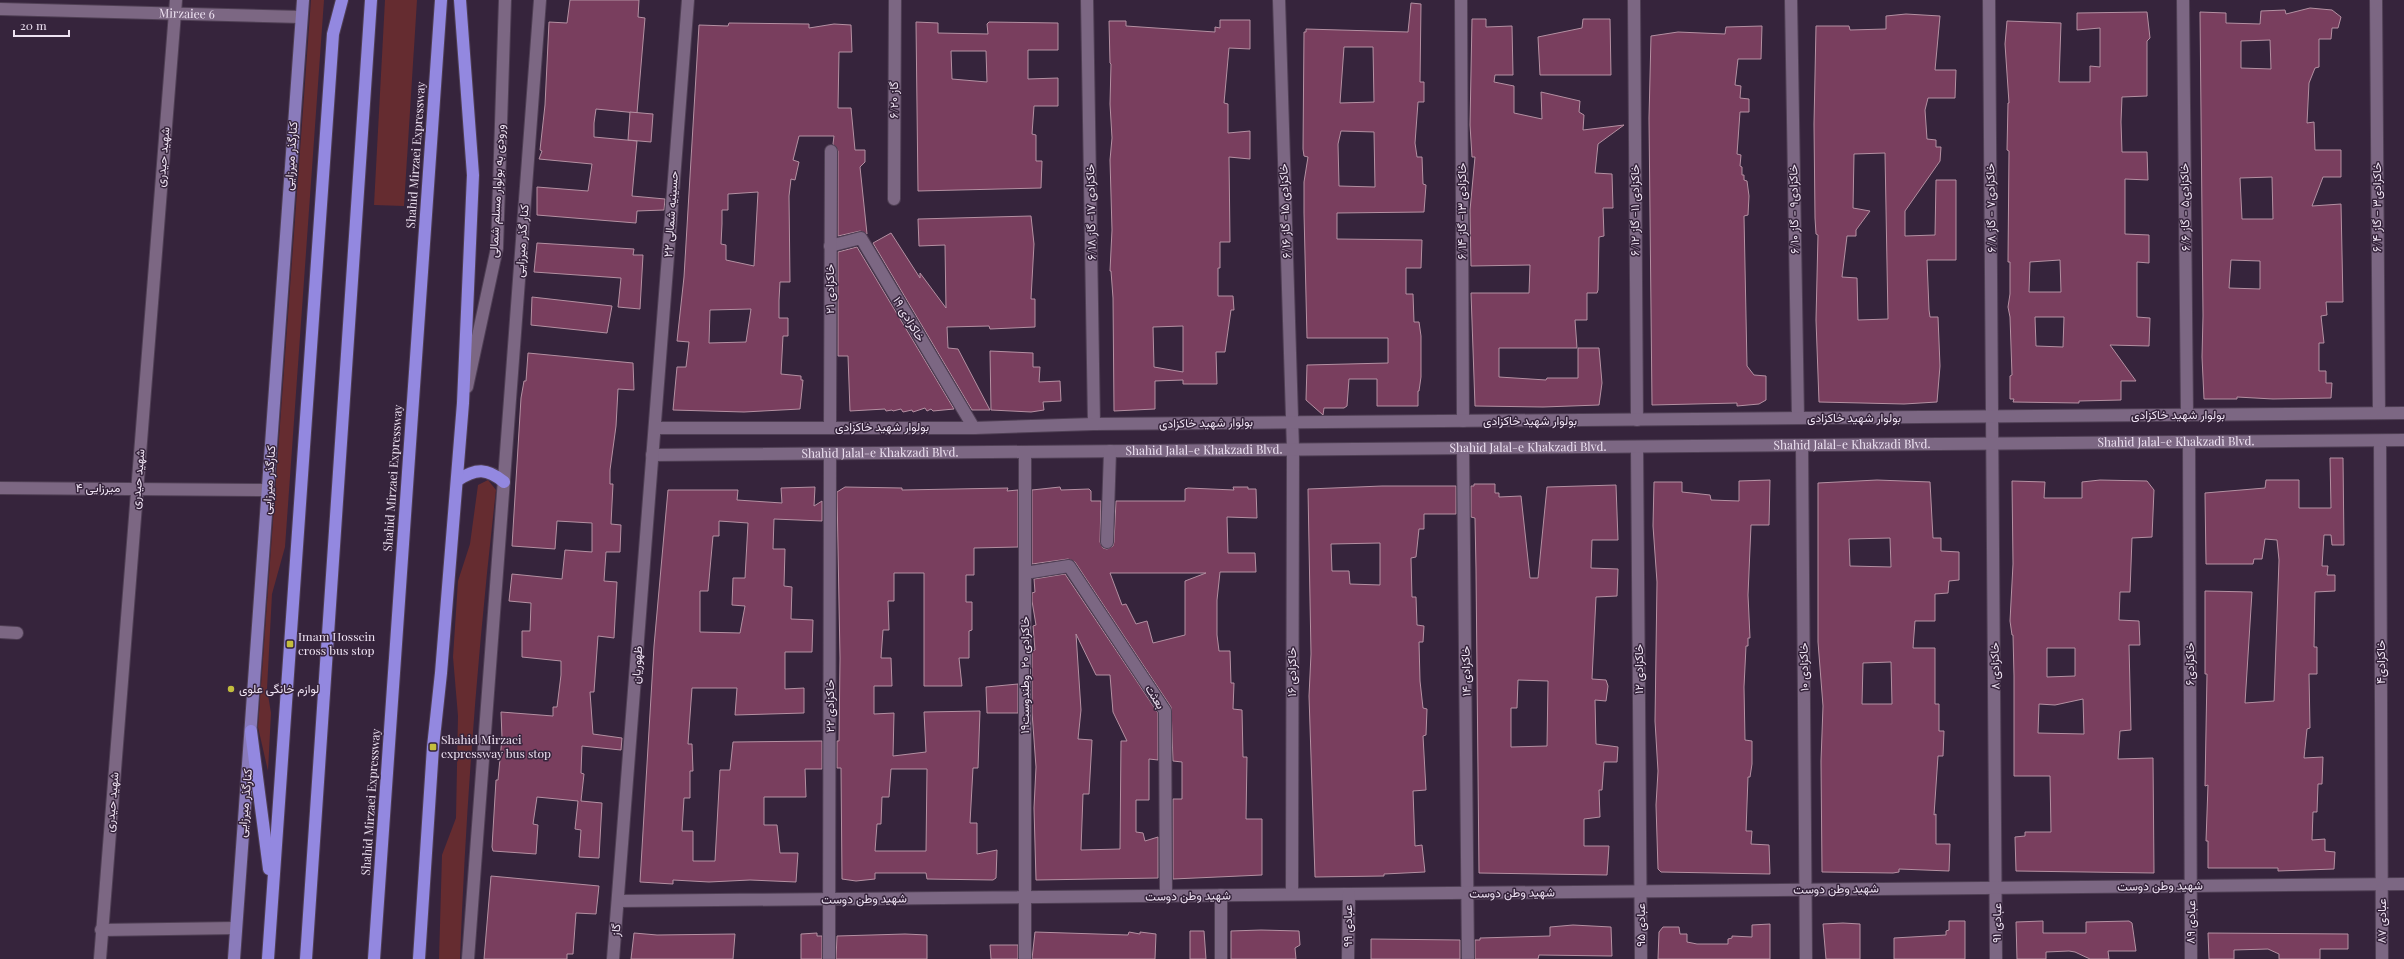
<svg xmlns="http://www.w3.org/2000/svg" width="2404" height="959" font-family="'Playfair Display',Vazirmatn,serif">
<rect width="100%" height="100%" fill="#36243c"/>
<!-- green -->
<g fill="#652c30">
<path d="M311,0H324L285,547L272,594L267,689L271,713L268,771L258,727Z"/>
<path d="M385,0H417L404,206L374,205Z"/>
<path d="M488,480L496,490C478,646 466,803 460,959H439L442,855L456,818L458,716L453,657L458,581L470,544L478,485Z"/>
</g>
<!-- building -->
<g fill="#793e5e" stroke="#b490a2" fill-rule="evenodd">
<path d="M570,0H639L638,17L645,18L637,113L596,109L594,123V137L637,141L632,196L665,199L664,210L637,211L636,223L537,215V187L588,191L592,164L539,159L542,151L540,150L545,105L549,22L567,23Z"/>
<path d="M1411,3L1421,4L1420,82H1424V102H1418L1415,143L1417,157H1422L1423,184L1426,185L1424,212L1337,213V239L1422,240L1421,268H1406V294H1413L1414,322H1419L1421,336V377L1419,391H1418V406H1377V379H1349L1347,406L1344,408H1324L1323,415L1306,400L1307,365L1388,363V338H1307L1304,213V182L1308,157L1304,156L1303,149L1304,32H1306V29L1408,32ZM1344,47H1373L1374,102L1340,103ZM1341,131L1374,132L1375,187L1339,186L1338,144Z"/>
<path d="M2310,8L2332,10L2341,17L2338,28H2332L2331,39H2319V67L2315,68L2309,83L2307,123L2314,122L2315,150H2341V177H2323L2312,206L2341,204L2343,302H2326L2327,315L2321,316L2324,343H2319V371H2326V383H2332L2331,398L2273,399L2237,397V399H2204L2202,357L2203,316L2200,12L2226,13V23L2260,24L2261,11L2285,10L2286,14ZM2270,40L2271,69L2241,68V41ZM2272,177L2273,219H2242L2240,178ZM2231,260L2260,261V289L2229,288Z"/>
<path d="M2147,12L2150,38L2147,41V96L2122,97L2121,122L2122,152H2147L2148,180L2125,179V234L2149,235V263L2137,262V317L2150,318L2149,346L2110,345L2136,381H2121V400L2079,401V403L2013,402L2014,399H2010V376L2012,375L2010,317L2008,307L2010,294V262H2008L2009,151L2007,150L2008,103H2009L2005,44L2007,21L2061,23L2059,82H2090V66L2100,67V28L2077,30V13ZM2060,260L2061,292H2029L2030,262ZM2035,317H2064L2063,347L2036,346Z"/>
<path d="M1906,14L1940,16L1935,70H1956L1955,98H1928L1925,110L1927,139L1936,140V147H1941L1940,161L1905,211V236L1935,235L1936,180H1956V260H1927L1929,310L1930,317H1938L1940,366L1937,402L1904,404L1819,402L1816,320L1818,235L1816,234L1815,218L1814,124L1816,26H1849L1850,30L1886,29V16ZM1885,153L1888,319L1858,320L1857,278L1842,277L1847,236H1856V230L1870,211L1853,208L1854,154Z"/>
<path d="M1472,19H1486V27L1512,26L1513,75H1495L1494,82L1514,86V113L1542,119L1541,92L1580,101L1579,112L1584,115L1583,130L1624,125L1598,144L1595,173L1612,174L1613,208H1603L1604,236L1599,237L1598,290L1597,293H1587V320H1575L1577,348H1499V377L1546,380L1547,378H1578V348H1599L1602,383L1599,405L1543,407L1475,406L1471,293H1529L1530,265L1471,266L1470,210L1475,157H1472L1470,125Z"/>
<path d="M1583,19H1610L1611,75H1540L1538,37L1582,28Z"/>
<path d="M1220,20H1250V49L1229,48L1224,103L1228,104V133L1250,131V159L1229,157L1230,242H1220V268H1218V296H1233L1234,310H1231L1225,352H1216L1217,384H1183V380L1155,381V409L1114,411L1113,298L1111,271H1110L1112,230L1110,160L1112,138L1110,104L1111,64L1110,63L1109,21H1126V26L1215,32V27L1220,28ZM1183,326V372L1154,367L1153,327Z"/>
<path d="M916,22L938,23V33L988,34L987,24L989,22L1058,23V50H1028V79L1058,78V106H1034L1032,134L1036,135V161H1042L1041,188L918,191ZM951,51H986L987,82L952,79Z"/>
<path d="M729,23L809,24V28L834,24L851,25L852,52H839L838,108H851L855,150H865V162L860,167L867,234L860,231L838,236V151L833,144L834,136H799L793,160L799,162L795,180L791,179L789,196L790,282H780L779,300V318H788V336H783L781,374L801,376V380H803L800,409L744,412L673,410L677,367H686L689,342L677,341L684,277L699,25L728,26ZM758,192L754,266L726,260V245L721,244L722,224V210H728V194ZM751,309L746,342L709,343L710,310Z"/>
<path d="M1762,26L1761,59H1738L1735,85L1741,86L1740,98L1749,99V112H1740L1737,154L1741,155L1740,166L1742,167V175H1744V180L1747,181L1749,196L1748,215L1744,216L1747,366L1754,375L1766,376V400L1759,404L1737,406V403L1652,405L1649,118L1651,36L1678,32L1725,34L1726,27Z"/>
<path d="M630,112L653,114L651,142L628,140Z"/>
<path d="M1031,216L1034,244L1031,299H1035V327L990,329L989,326L947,327L948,348L958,349L990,410H972L873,243L891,233L920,278V273L946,308L945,245L919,246L918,219Z"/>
<path d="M537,243L634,249L633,255H643L640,309L618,307L621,278L534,272Z"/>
<path d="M857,247L954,409L933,411L931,409L927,411L925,408L913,412L912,410L903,412L901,409L893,411L892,410L886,411L885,409L850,411L848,356H838V252Z"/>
<path d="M532,297L612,306L607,333L531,325Z"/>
<path d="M990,351L1033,353V367H1040L1039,382L1060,381L1061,401L1043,402L1044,410L1031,412L991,410Z"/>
<path d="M528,353L633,363L634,390L618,389L616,426L610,470V484H613L611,524L621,525L620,552H606L604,581L617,582L614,638L598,636L594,692H590L593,734L622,738L621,750L582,746L581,773L584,774L581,801L602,803L599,858L579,857L581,830L575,829L578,801L537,797L533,824L538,825L536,854L493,851L492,847L496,780H498L502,738L501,712L553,716V707H557L561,675V661L522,657V631H530L531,603L509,601L512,574L562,579L565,550L592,552V523L557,521L555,549L512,546L521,398L524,381H526Z"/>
<path d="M2330,458H2343L2344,545H2332L2331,535H2324L2322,566H2328L2327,575H2335V591L2315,592L2314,647H2317V674H2309L2310,728L2307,729L2304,758L2323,757L2322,784H2318L2317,812H2313L2312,840L2325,839V851L2335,852L2334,869L2278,871V868H2208V841H2206L2208,785L2205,786L2207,674H2205V591L2252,592L2245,703L2274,701L2279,560L2277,540L2265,539L2262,559H2254L2253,564H2206L2205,493L2265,488L2266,480H2299V508H2331Z"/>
<path d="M1770,480L1769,525H1751L1748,595L1750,638H1748V646H1746L1744,687L1745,740L1752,741V764L1750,777H1748L1746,831H1752L1751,844L1769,845L1770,874L1661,872L1658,869L1656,805L1658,771L1655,721L1657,582L1653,526L1654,482H1682V492L1710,495L1711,500L1739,501V481Z"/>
<path d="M1877,480L1930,482L1933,538H1941V551L1959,552V580L1949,581L1948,593L1935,594V621H1915L1913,648H1935V704H1939V731H1944L1943,756H1938L1934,815L1936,814V844H1950L1949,871L1899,869V872L1893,873L1822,872L1821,761L1823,706L1818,642V483ZM1890,538L1891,567L1850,566L1849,539ZM1891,662L1892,704H1862L1863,663Z"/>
<path d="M2100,480L2147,481L2154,490L2152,537L2132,538L2130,592H2120L2119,620L2139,621L2140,645H2129L2131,730L2120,731L2118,759L2153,758L2154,873L2016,871L2015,837L2025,836V832H2051L2050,776H2014V676L2013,635H2012L2010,621L2013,564L2012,481L2045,482L2044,498H2082V482ZM2047,648H2075V676L2047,677ZM2083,699L2084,734L2038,733L2039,704L2055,705Z"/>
<path d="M1474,484H1495V493H1499V497L1521,496L1530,578H1538L1547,487L1616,485L1618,540H1592L1591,568L1618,569L1617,596L1596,597L1592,679L1606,680L1608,686L1606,701L1595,700L1596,744L1618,747L1617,762H1604L1602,790H1599L1600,817L1584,819V846H1609L1607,875L1479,873L1476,569L1475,518L1471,517V486H1474ZM1518,680L1548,681L1547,746L1511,747V708H1517Z"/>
<path d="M1382,486H1456V514H1424V529H1419L1416,557L1411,558L1412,597H1416L1417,625L1424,626L1423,642H1419L1420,681L1423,708L1427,709L1426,735L1423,736L1426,790L1413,791L1415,846L1422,845L1425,872L1384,874V876L1315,877L1309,696L1311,654L1308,489ZM1380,543V585L1350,584L1349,571H1332L1331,544Z"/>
<path d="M815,487L814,506L822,501V521L774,519L773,549H785L784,586L792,587L791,619L813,620L812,652H785V689L804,688V713L735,715L737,688H692L688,744H692L693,771H690V798H684L682,831H693V861H715L720,770H730L733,742L822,741V769H805L806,797H764V825H777L780,853H798L796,882L750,880L709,882L673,880V884L640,882L654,646L668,490H738L737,500L782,503L781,488ZM719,521L748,523L745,578H733L732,605L745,606L740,633L700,632V591H708L713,536H719Z"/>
<path d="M845,487L902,488V490L1008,488L1007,491L1018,490V547L974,548V575H966V602H972V630L969,631V658H959L962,686H924V573H894V601H888L889,630H883L881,658H891L892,686H874V714L894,713L893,756L926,752L924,712L980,711L978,768H973L970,823H977V854L997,850L996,878L993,880L927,879L926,873H875V879L856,881L842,879L841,768H837V741H839L840,658L837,492ZM891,769H927L926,851H875L877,824H881L882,797H889Z"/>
<path d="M1060,487L1061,490L1089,489L1091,491V501H1101L1100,542L1103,548L1107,549L1113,546L1114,542L1116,501H1185V489L1188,488L1234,490L1233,487H1248V489H1256L1257,518L1227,517L1228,553H1255L1256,572H1220L1217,600V635L1219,651H1230L1231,683H1234L1233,709L1242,710L1243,757H1247L1246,819H1262V875L1173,879V799H1182V762L1173,761L1171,707L1075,562L1068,559L1032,564V490ZM1110,573H1206L1185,581V635L1153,643L1147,621L1136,624L1126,604L1122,605Z"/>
<path d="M1065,574L1158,713V760L1149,759V800H1136V832L1143,833L1145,841L1158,837V878L1036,880L1034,808L1036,767L1032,712V651L1035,650L1033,626L1036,625L1032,601V593L1035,592L1034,579ZM1076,634L1096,675H1110L1113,712L1127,741H1121L1120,849L1081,850L1083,794H1089L1092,740L1078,739L1081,710Z"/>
<path d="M1018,684V713H987L986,687Z"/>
<path d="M491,876L599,886L596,914L576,913L573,954H567V959H484Z"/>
<path d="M1949,921H1965V959H1894V938L1946,935V931L1949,930Z"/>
<path d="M2043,921V933H2086V922L2129,921L2132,923L2136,951H2108L2109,959H2090L2075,952L2069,951L2046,952V959H2017L2016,922Z"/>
<path d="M1843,923L1860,924V959H1826L1823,924Z"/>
<path d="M1770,924V959H1658L1659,932L1663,927H1679L1680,934H1687V942L1697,944H1728V939L1732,938V936L1752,937V925Z"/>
<path d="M1573,925L1611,927L1612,956L1539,955L1538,959H1475V940H1480V938L1550,936V927Z"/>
<path d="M1261,930L1299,931L1300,945L1295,948L1296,959H1231V931Z"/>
<path d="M1190,931H1204L1206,959H1190Z"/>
<path d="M1035,932L1128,935L1129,932L1140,934V932L1156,934L1155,959H1032Z"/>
<path d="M634,933L657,935L735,934L733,959H631Z"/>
<path d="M817,933V936H822V959H801V934Z"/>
<path d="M2208,933L2348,934V949H2320V959H2279V954L2268,949L2234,950V959H2209Z"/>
<path d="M905,934L927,935V959H836L837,936Z"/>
<path d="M1371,939L1460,940V959H1371Z"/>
<path d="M990,945H1018V959H991Z"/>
</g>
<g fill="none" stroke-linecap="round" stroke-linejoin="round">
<!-- minor casing -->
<g stroke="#4f3f54" stroke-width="14">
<g id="minor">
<path d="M1087,0L1094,424"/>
<path d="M1279,0L1293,449L1292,894"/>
<path d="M1461,0L1463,421"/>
<path d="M1634,0L1637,420"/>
<path d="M1791,0L1798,418"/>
<path d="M1989,0L1996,959"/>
<path d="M2183,0L2187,415"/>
<path d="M2376,0L2379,413"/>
<path id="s1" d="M0,9L301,17"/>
<path d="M894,199L895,0"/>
<path d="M830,246L861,238L974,428"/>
<path d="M467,387L497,248L505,0"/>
<path d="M830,427L831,151"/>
<path d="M655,428H974L1094,424L2404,413"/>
<path d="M2380,441L2382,959"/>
<path d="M2189,443L2191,959"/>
<path d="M1802,445L1806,959"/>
<path d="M1637,447L1641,959"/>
<path d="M1463,448L1468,959"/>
<path id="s2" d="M652,455L2404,440"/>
<path d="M0,488L268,490"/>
<path d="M1107,542L1110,451"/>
<path d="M1025,573L1069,566L1165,711L1166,896"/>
<path d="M0,632L17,633"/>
<path d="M1221,895V959"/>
<path d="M619,901L2404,884"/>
<path d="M101,930L235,928"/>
<path d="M100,959L176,0"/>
<path d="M468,959L540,0"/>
<path d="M613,959L688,0"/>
<path d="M829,959L830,454"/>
<path d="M1025,959V452"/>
<path d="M1348,959L1349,894"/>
</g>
</g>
<!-- major casing -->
<g stroke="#4f3f54" stroke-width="14">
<path id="major" d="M234,959L303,0"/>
</g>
<!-- highway casing -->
<g stroke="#4f3f54" stroke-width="14">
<g id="highway">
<path d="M458,480C476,468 487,468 504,482"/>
<path d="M251,731L269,869"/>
<path d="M268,959L333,34L342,0"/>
<path d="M306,959L371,0"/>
<path d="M374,959L441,0"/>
<path d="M419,959L433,747L441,673L463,403L473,175L460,0"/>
</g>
</g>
<!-- minor -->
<use href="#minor" stroke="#7c6783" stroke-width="12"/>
<!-- major -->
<use href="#major" stroke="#8a7bbb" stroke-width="12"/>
<!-- highway -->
<use href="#highway" stroke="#9388e0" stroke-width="12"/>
</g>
<!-- markers -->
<g fill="#c3bd3e" stroke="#36243c" stroke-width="1.5">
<rect x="286" y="640" width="8" height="8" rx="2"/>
<circle cx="231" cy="689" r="4"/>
<rect x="429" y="743" width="8" height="8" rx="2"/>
</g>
<g text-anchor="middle" stroke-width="3" stroke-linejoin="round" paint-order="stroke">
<!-- street labels -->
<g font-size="12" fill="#eee2f2" stroke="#36243c">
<text dy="4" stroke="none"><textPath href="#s1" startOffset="187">Mirzaiee 6</textPath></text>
<text transform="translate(894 100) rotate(-90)" y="4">گاز ۶/۲۰</text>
<text transform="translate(416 155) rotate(-86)" y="4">Shahid Mirzaei Expressway</text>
<text transform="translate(291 156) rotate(-86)" y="4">کنارگذر میرزایی</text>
<text transform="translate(163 157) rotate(-85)" y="4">شهید حیدری</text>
<text transform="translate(497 191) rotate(-87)" y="4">ورودی به بولوار مسلم شمالی</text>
<text transform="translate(2185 207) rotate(-91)" y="4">خاکزادی۵ - گاز ۶/۶</text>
<text transform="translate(2377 207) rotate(-90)" y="4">خاکزادی۳ - گاز ۶/۴</text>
<text transform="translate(1991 208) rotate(-91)" y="4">خاکزادی۷ - گاز ۶/۸</text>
<text transform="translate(1794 209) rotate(-91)" y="4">خاکزادی۹ - گاز ۶/۱۰</text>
<text transform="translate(1635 210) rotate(-90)" y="4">خاکزادی ۱۱- گاز ۶/۱۲</text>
<text transform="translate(1285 211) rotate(-92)" y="4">خاکزادی ۱۵- گاز ۶/۱۶</text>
<text transform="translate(1462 211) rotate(-90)" y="4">خاکزادی ۱۳- گاز ۶/۱۴</text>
<text transform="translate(1091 212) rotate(-91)" y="4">خاکزادی ۱۷- گاز ۶/۱۸</text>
<text transform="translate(671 214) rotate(-86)" y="4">حسینیه شمالی ۲۲</text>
<text transform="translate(522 241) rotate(-86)" y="4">کنار گذر میرزایی</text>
<text transform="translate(830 289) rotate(-90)" y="4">خاکزادی ۲۱</text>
<text transform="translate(909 319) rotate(59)" y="4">خاکزادی ۱۹</text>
<text x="2178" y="419">بولوار شهید خاکزادی</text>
<text x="1854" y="422">بولوار شهید خاکزادی</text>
<text x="1530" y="425">بولوار شهید خاکزادی</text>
<text transform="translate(1206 423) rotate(-1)" y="4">بولوار شهید خاکزادی</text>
<text x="882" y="431">بولوار شهید خاکزادی</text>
<text dy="4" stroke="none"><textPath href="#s2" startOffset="1524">Shahid Jalal-e Khakzadi Blvd.</textPath></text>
<text dy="4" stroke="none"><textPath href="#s2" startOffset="1200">Shahid Jalal-e Khakzadi Blvd.</textPath></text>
<text dy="4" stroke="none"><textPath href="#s2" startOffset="876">Shahid Jalal-e Khakzadi Blvd.</textPath></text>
<text dy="4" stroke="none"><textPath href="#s2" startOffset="552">Shahid Jalal-e Khakzadi Blvd.</textPath></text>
<text dy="4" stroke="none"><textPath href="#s2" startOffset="228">Shahid Jalal-e Khakzadi Blvd.</textPath></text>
<text transform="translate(393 478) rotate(-86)" y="4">Shahid Mirzaei Expressway</text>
<text transform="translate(138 479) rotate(-85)" y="4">شهید حیدری</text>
<text transform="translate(269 480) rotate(-86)" y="4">کنارگذر میرزایی</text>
<text x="98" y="492">میرزایی ۴</text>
<text transform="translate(2381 662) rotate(-90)" y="4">خاکزادی۴</text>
<text transform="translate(2190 664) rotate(-90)" y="4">خاکزادی۶</text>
<text transform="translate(637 665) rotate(-86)" y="4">ظهوریان</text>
<text transform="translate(1995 666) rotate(-91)" y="4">خاکزادی ۸</text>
<text transform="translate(1804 667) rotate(-91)" y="4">خاکزادی ۱۰</text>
<text transform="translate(1639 669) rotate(-90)" y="4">خاکزادی ۱۲</text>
<text transform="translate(1466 671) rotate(-91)" y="4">خاکزادی ۱۴</text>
<text transform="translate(1292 672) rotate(-90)" y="4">خاکزادی ۱۶</text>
<text transform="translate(1025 675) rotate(-90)" y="4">خاکزادی ۲۰_وطندوست۱۹</text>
<text transform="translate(1155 697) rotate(58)" y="4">بعثت</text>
<text transform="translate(830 706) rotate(-90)" y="4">خاکزادی ۲۲</text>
<text transform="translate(112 802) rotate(-85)" y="4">شهید حیدری</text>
<text transform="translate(371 802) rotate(-86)" y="4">Shahid Mirzaei Expressway</text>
<text transform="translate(245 803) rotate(-85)" y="4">کنارگذر میرزایی</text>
<text transform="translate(2160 886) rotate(-1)" y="4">شهید وطن دوست</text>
<text transform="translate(1836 889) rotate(-1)" y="4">شهید وطن دوست</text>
<text transform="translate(1512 893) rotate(-1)" y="4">شهید وطن دوست</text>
<text transform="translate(1188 896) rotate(-1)" y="4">شهید وطن دوست</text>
<text transform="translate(864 899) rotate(-1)" y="4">شهید وطن دوست</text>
<text transform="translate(2382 921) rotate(-90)" y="4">عبادی ۸۷</text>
<text transform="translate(2191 922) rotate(-89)" y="4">عبادی ۸۹</text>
<text transform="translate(1997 923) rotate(-89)" y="4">عبادی ۹۱</text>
<text transform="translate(1641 925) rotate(-90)" y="4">عبادی ۹۵</text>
<text transform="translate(1348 926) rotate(-90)" y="4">عبادی ۹۹</text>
<text transform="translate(616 930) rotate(-84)" y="4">گاز</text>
</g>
<!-- poi labels -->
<g font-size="12" fill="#eee2f2" stroke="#36243c" text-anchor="start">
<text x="298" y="641">Imam Hossein<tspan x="298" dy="14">cross bus stop</tspan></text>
<text x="239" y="693">لوازم خانگی علوی</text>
<text x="441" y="744">Shahid Mirzaei<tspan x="441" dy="14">expressway bus stop</tspan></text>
</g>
</g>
<!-- scale -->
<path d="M14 30v6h55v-6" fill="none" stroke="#eee2f2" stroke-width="2"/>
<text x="20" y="30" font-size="12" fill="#eee2f2" stroke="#36243c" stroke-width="3" paint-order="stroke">20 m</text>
</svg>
